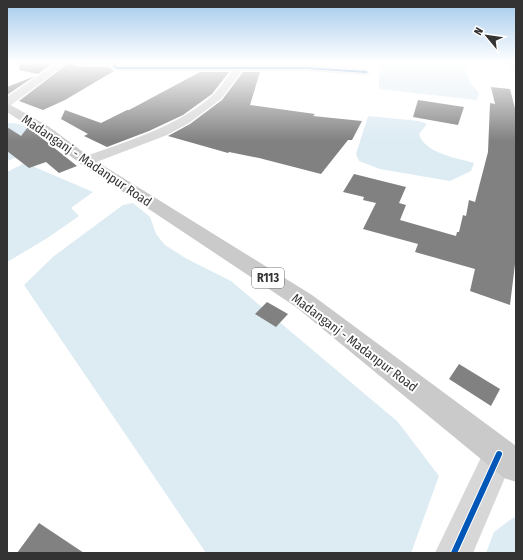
<svg xmlns="http://www.w3.org/2000/svg" width="523" height="560" font-family="'Fira Sans Condensed',sans-serif">
<rect width="100%" height="100%" fill="#fff"/>
<!-- water -->
<g fill="#ddebf3">
<path d="M379,62H421L464,66L471,84L479,93L477,100L379,89Z"/>
<path d="M368,116L419,121L427,124L419,134C424,153 457,158 474,163L471,171L450,181L380,169L359,161L356,154Z"/>
<path d="M7,123C20,122 34,128 41,139L34,151L7,161Z"/>
<path d="M25,163L93,192L71,208L79,216L49,237L9,261L7,260V172Z"/>
<path d="M133,203L150,217L156,234L165,245L187,259L231,281L398,422L439,476L411,553H206L24,285L54,256L123,205Z"/>
<path d="M514,517L516,519V553H486L494,532Z"/>
</g>
<!-- building -->
<g fill="#818181">
<path d="M20,62H55L38,74L19,70Z"/>
<path d="M70,62L77,66L109,67L114,71L65,100L43,110L19,101Z"/>
<path d="M200,72H229L212,94L183,115L149,131L107,147L84,136L88,134L61,119L65,110L101,123L127,110H129Z"/>
<path d="M243,72H260L250,105L315,114L313,116L362,121L352,140H348L321,174L259,158L229,152L228,153L168,136L190,124L222,100Z"/>
<path d="M35,76L7,95V87Z"/>
<path d="M491,87L510,89L516,112V256L510,305L470,291L475,269L415,252L418,244L363,229L376,203L363,200L364,197L343,192L354,174L406,187L399,203L406,205L400,220L456,236L457,232H459L463,215L466,216L469,200L475,202L488,152L490,103L495,104Z"/>
<path d="M418,100L464,107L458,125L413,117Z"/>
<path d="M7,127L21,136L28,127L77,166L59,173L46,162L29,168L7,151Z"/>
<path d="M267,302L288,314L276,327L255,314Z"/>
<path d="M459,364L500,389L491,406L449,379Z"/>
<path d="M39,523L84,553H17Z"/>
</g>
<g fill="none" stroke-linecap="round" stroke-linejoin="round">
<!-- minor -->
<g fill="#d7d7d7" fill-rule="evenodd">
<path d="M58,62H69L11,105L7,106V97Z"/>
<path d="M72,62H118L119,65H305L366,69L371,72L366,75L305,71H242L221,99L189,123L167,135L86,166L81,164L78,161L81,158C124,142 178,127 213,95C220,88 226,79 232,71H118L112,69L110,66L77,65Z"/>
<path d="M506,62H516V72L513,71Z"/>
<path d="M499,438L510,443L515,454L473,553H435L488,443Z"/>
</g>
<!-- major -->
<path fill="#cacaca" fill-rule="evenodd" d="M7,103L48,126L91,158L312,295L516,446V482L504,478L296,307L81,164L38,132L7,112Z"/>
<!-- cycleway-far1 casing -->
<g stroke="#fff" stroke-width="3">
<path id="cycleway-far1" d="M77,62L114,63L115,67L118,68H305L366,72"/>
</g>
<!-- cycleway casing -->
<g stroke="#fff" stroke-width="8">
<path id="cycleway" d="M454,553L499,454"/>
</g>
<!-- cycleway-far1 -->
<use href="#cycleway-far1" stroke="#0057b8" stroke-width="2"/>
<!-- cycleway -->
<use href="#cycleway" stroke="#0057b8" stroke-width="6"/>
</g>
<!-- sky -->
<linearGradient id="sky" x2="0" y2="1"><stop stop-color="#a3caec"/><stop offset="0.44" stop-color="#fff"/><stop offset="1" stop-color="#fff" stop-opacity="0"/></linearGradient>
<rect width="523" height="141" fill="url(#sky)"/>
<g text-anchor="middle" stroke-width="4" stroke-linejoin="round" paint-order="stroke">
<!-- shield labels -->
<rect fill="#fff" stroke="#707070" stroke-width="1" x="252" y="268" width="32" height="20" rx="3"/>
<g font-size="12" font-weight="bold" fill="#333">
<text x="268" y="282">R113</text>
</g>
<!-- street labels -->
<g font-size="13" fill="#333" stroke="#fff">
<text transform="translate(87 160) rotate(34)" y="5">Madanganj - Madanpur Road</text>
<text transform="translate(355 342) rotate(37)" y="5">Madanganj - Madanpur Road</text>
</g>
</g>
<!-- border -->
<rect width="523" height="560" fill="none" stroke="#333333" stroke-width="16"/>
<!-- north arrow -->
<g transform="translate(487 36) rotate(299)" stroke="#ffffff" stroke-width="3" paint-order="stroke">
<path d="M0-3L7 15L0 10L-7 15Z" fill="#333333"/>
<text y="-6" font-size="11" font-weight="bold" text-anchor="middle" fill="#333333">N</text>
</g>
</svg>
